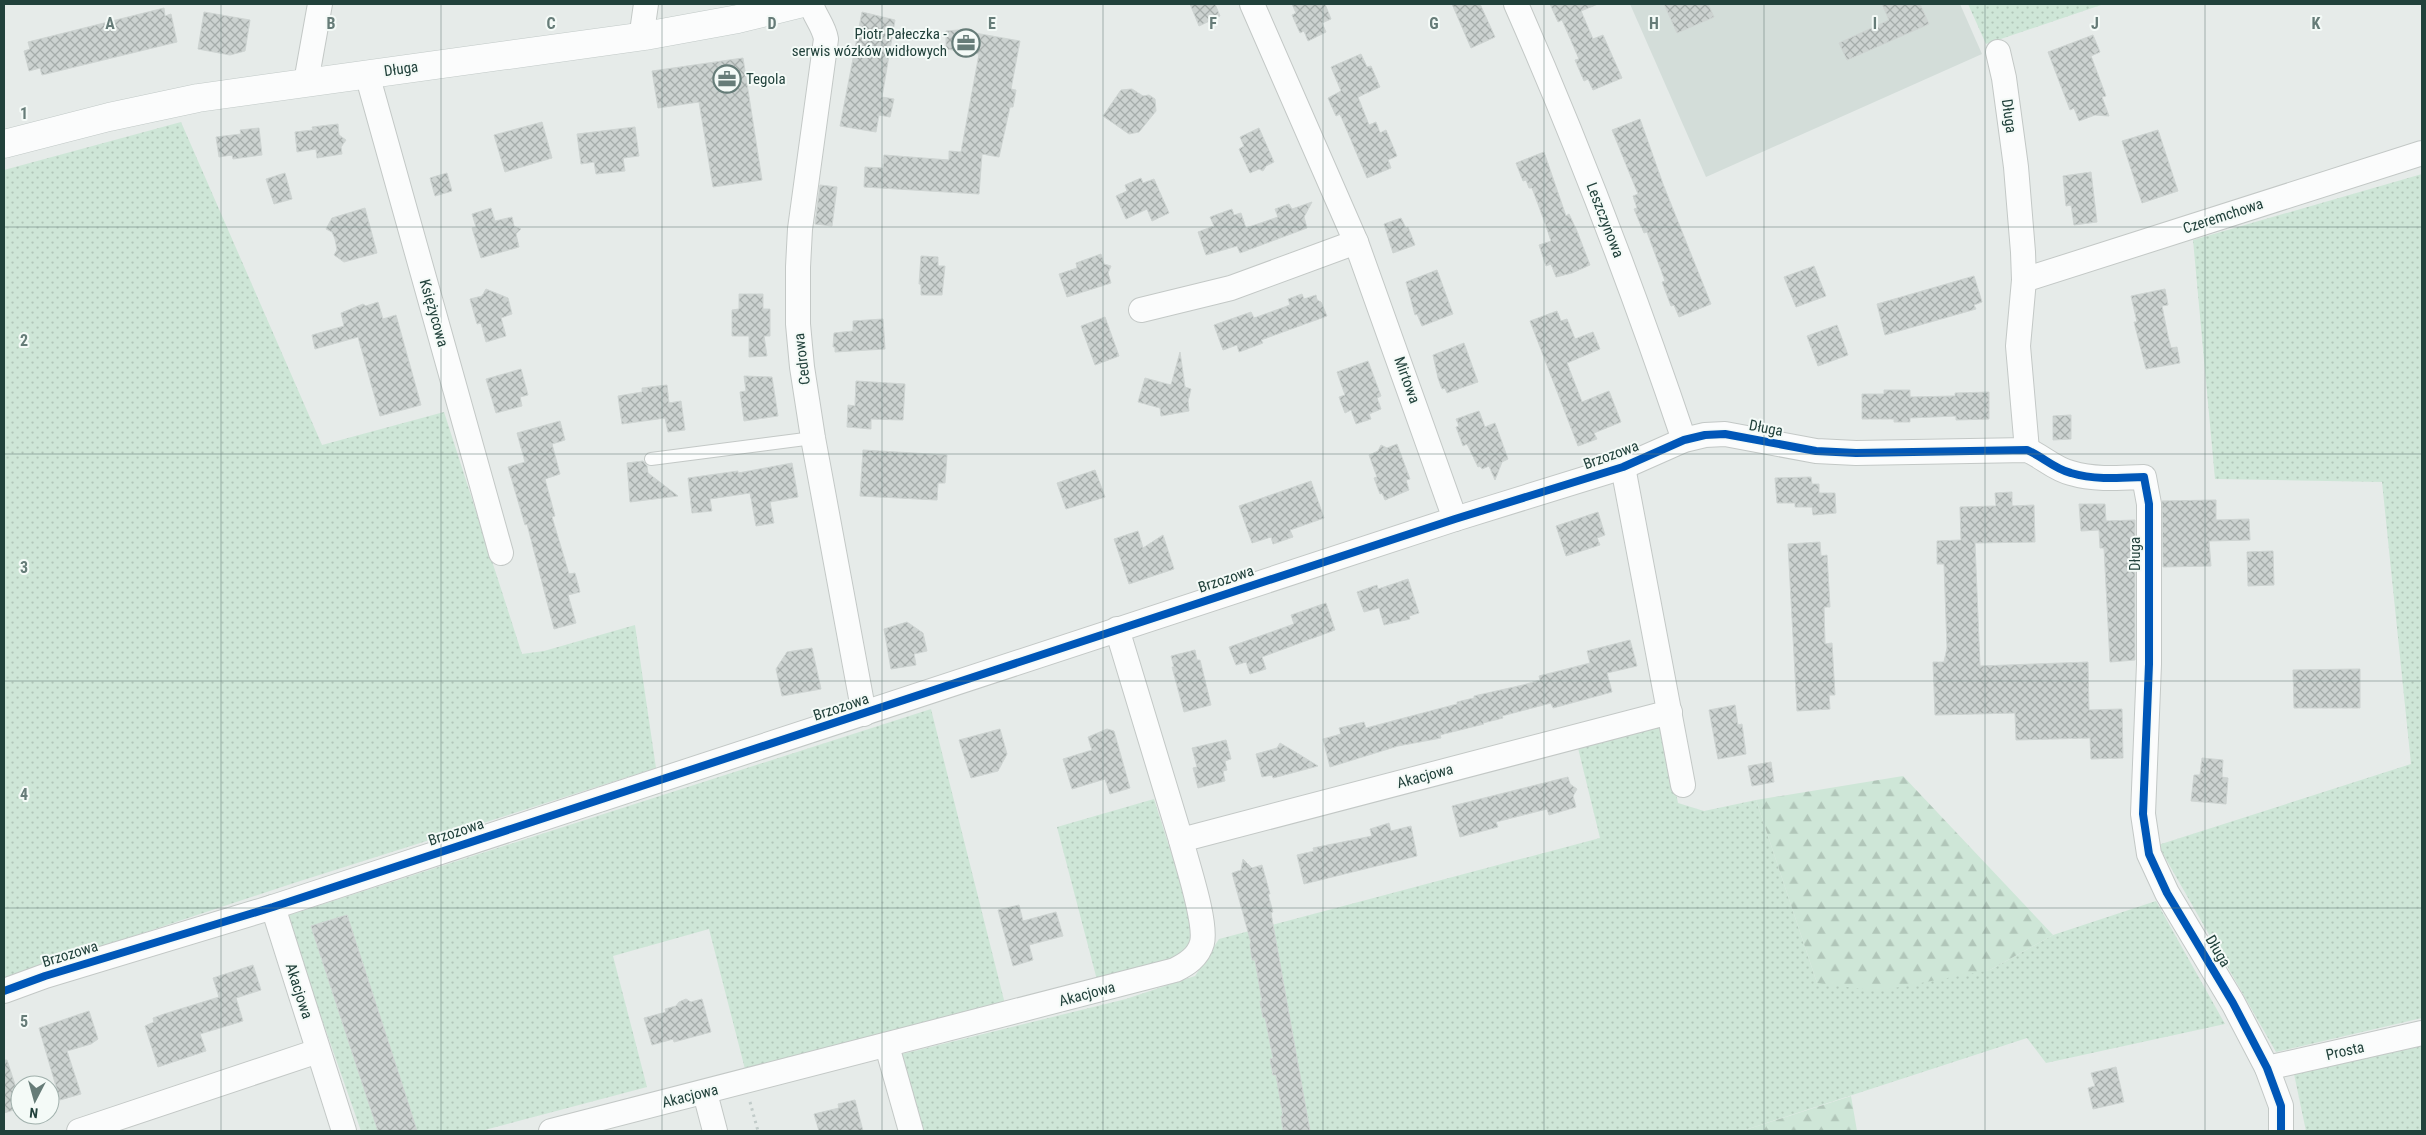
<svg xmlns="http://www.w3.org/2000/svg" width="2426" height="1135" font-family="'Roboto Condensed',sans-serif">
<defs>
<pattern id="green-dots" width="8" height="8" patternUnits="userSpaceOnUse" patternTransform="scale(1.25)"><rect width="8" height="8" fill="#cee6d7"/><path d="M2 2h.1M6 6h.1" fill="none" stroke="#b1c6b9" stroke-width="1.8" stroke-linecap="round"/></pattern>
<pattern id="forest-firs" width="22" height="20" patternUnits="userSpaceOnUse" patternTransform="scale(1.25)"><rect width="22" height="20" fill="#cee6d7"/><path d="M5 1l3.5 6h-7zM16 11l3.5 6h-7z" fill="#b1c6b9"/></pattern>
<pattern id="building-cross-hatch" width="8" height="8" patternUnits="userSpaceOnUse" patternTransform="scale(1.25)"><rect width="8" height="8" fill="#ccd2d0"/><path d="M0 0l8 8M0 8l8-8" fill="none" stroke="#a5acaa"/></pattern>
</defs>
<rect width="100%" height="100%" fill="#e6ebe9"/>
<!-- built -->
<path fill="#d3ddd9" d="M1630,4H1960L1982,54L1706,177Z"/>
<!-- green -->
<g fill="url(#green-dots)">
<path d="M1968,4H2104L1986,44Z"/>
<path d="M181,122L322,445L444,412L522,654L544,651L635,625L656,768L294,883L4,979V170Z"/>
<path d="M2422,174V1018L2276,1052L2158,845L2411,764L2382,482L2215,479L2193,240Z"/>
<path d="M931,709L1005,1004L745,1069L709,929L613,956L647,1087L481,1131H361L286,916Z"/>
<path d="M1662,724L1678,803L1704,811L1756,800L1817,983L1990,970L2053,935L2156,901L2225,1024L2046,1063L2027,1038L1742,1131H924L902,1054L1126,999L1195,976L1219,939L1600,838L1578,748Z"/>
<path d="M1154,799L1196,931L1193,944L1170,963L1097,980L1057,827Z"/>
<path d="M2422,1046V1131H2306L2294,1074Z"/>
</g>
<!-- forest -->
<g fill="url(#forest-firs)">
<path d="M1903,776L2053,935L1990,970L1878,991L1817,983L1756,800Z"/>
<path d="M1851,1096L1857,1131H1742Z"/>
</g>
<!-- building -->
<g fill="url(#building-cross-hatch)" stroke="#ced4d2">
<path d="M1190,4H1215L1220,16L1199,26Z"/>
<path d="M1292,4H1325L1331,19L1322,23L1326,32L1308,41L1304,31L1300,33L1292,15L1296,13Z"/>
<path d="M1452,4H1480L1495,37L1471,48Z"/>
<path d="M1550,4H1598L1581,11L1593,39L1603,35L1622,78L1593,90L1588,79L1584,81L1575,60L1579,59L1562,20L1558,22Z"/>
<path d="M1664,4H1708L1714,17L1677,33Z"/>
<path d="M1882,4H1920L1929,24L1847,60L1839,43L1889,20Z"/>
<path d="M164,8L165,16L171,14L177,42L42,75L40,68L29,71L24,51L30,49L28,42Z"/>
<path d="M204,12L250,20L245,51L230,55L198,49Z"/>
<path d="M862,12L895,20L882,97L894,99L890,117L879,115L876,132L840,126Z"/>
<path d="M958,30L1020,41L1011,89L1016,90L1013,107H1010L999,157L982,154L979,194L864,187L865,167L883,168L884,155L949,160V151L961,152L979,54L946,49V31Z"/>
<path d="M2093,35L2100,52L2091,56L2106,96L2102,97L2109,116L2095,115L2079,121L2074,108L2070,110L2048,52Z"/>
<path d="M1361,54L1367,67L1371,66L1380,87L1358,97L1369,125L1376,122L1380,133L1386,130L1397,156L1388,160L1391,168L1367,178L1340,114L1336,116L1328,98L1341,91L1331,67Z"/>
<path d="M743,58L762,180L713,187L699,102L658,108L652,71Z"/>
<path d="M1132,89L1143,96L1149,95L1155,99L1156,111L1139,132L1129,134L1103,116L1121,90Z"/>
<path d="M1640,119L1663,184L1711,304L1679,317L1674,305L1671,306L1662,282L1665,281L1647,232L1644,233L1634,209L1637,208L1633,196L1638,194L1612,130Z"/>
<path d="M542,122L552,158L505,172L494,135Z"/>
<path d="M338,124L339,135L346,140L341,147L342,154L317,158L316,149L297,152L295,132L313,130L312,127Z"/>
<path d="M635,127L639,156L623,158L625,171L596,174L594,162L581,164L577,134Z"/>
<path d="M259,128L262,155L233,159L232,155L219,157L216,137L241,134L240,130Z"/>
<path d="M1259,128L1274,162L1266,166L1263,171L1259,169L1250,173L1239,149L1244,146L1240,137Z"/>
<path d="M2158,130L2178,191L2142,203L2122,141Z"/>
<path d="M1544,152L1566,216L1569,214L1577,231L1590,265L1572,273L1556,277L1551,264L1546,266L1539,245L1551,241L1545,223L1532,188H1529L1526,180L1523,181L1516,163Z"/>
<path d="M2091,172L2097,222L2074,225L2071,205L2066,206L2063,176Z"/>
<path d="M285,173L292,199L274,204L266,179Z"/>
<path d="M447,173L452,191L435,196L430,178Z"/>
<path d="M1141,178L1143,183L1154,179L1169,213L1152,221L1147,209L1126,219L1116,196L1127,191L1125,185Z"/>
<path d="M820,185L837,187L832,226L815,224Z"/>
<path d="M1312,202L1304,217L1307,228L1240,253L1237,246L1206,255L1198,232L1214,226L1210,217L1232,209L1234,215L1241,213L1246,228L1278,217L1275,209L1289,204L1292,209Z"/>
<path d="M365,208L377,253L344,262L334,255L337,250L335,239L332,232L326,229L332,218Z"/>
<path d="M491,208L495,221L512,217L514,226L521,229L516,234L519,247L481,258L472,228L476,227L472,214Z"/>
<path d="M1401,218L1406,228L1408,227L1415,245L1393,253L1384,224Z"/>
<path d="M1101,254L1104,264L1111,266L1108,273L1111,283L1067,297L1059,274L1077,268L1076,263Z"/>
<path d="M921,256L938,257V266H945L942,295H921V284H919Z"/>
<path d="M1814,266L1826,296L1796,307L1784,277Z"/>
<path d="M1437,270L1453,314L1422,326L1417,314L1415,315L1406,282Z"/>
<path d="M1974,276L1982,302L1974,305L1976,309L1885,335L1877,304Z"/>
<path d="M486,289L508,298L512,314L501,318L506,336L486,342L481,323L477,324L470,299L482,296Z"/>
<path d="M2165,289L2168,305L2162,306L2168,336L2171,348L2177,347L2180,363L2146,369L2134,322H2137L2131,296Z"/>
<path d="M739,294H763V309H770V336H764L767,356L749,357V336H732V310L739,309Z"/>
<path d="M1302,294L1304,299L1316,295L1317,300L1321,302L1327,316L1261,340L1263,343L1239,352L1237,345L1223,350L1214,325L1251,312L1254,318L1290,305L1288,299Z"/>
<path d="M378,302L383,319L396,315L421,405L380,416L358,337L315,349L312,335L344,326L341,313L363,304L366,306Z"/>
<path d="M1557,311L1561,321L1567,319L1575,339L1593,332L1600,349L1567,363L1582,402L1609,391L1621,422L1594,433L1597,439L1578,446L1530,321Z"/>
<path d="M1105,317L1119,356L1095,365L1081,326Z"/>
<path d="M883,319L885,349L835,352V347H833L834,333L853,331V321Z"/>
<path d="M1837,325L1848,355L1818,366L1807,336Z"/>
<path d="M1464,343L1478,382L1447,393L1445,388L1442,389L1438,378L1433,355Z"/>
<path d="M1180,352L1185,387L1191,389L1188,401L1189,411L1161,416L1160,408L1138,402L1145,378L1171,385Z"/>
<path d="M1368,361L1381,396L1377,398L1381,409L1369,414L1371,419L1356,424L1351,410L1345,413L1339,397L1345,395L1337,372Z"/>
<path d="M521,369L528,395L520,397L522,406L496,413L486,379Z"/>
<path d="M744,376L772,377L778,416L744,421L740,392L746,391Z"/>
<path d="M856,381L905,384L903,420L871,419V429L847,427L848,405L855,406Z"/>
<path d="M667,385L669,403L681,401L685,430L668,432L665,418L622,424L618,396L642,392V388Z"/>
<path d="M1884,390H1910V397L1955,396V393L1989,392V419L1956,420V416L1910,418V422H1894V419H1862V394H1884Z"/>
<path d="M1479,411L1485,427L1495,423L1508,459L1502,462L1495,480L1489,466L1482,469L1480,466L1478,467L1467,444L1463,446L1456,427L1459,426L1456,419Z"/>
<path d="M2071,415V439L2053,440V416Z"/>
<path d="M560,421L565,440L552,444L560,474L545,479L555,516L552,517L569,574L575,573L580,592L568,595L576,623L554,629L527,524L525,525L508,467L525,462L517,433Z"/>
<path d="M1397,444L1410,479L1406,480L1409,490L1385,500L1382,493L1380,494L1374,478L1377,477L1369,455L1378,451L1381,445L1387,448Z"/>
<path d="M863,450L947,455L945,483H938L937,500L860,496Z"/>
<path d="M643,461L647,466L648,473L678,496L630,502L627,463Z"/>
<path d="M792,463L798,497L770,502L774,523L756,526L750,493L710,499L712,511L692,513L688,478L738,471V473Z"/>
<path d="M1095,470L1105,497L1066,509L1057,483Z"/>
<path d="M1811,477L1812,484H1819V493H1835L1836,513L1813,515L1812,507H1795V503H1777L1775,478Z"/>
<path d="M1311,481L1324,518L1290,530L1293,537L1273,544L1271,537L1252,543L1239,506Z"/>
<path d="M2012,492V506L2034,505L2035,542L1975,543L1980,666L2088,662L2089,710L2122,709L2123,758L2091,759L2090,738L2016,740L2015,713L1935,715L1933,662H1944L1947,648L1944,564H1937V541L1961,540L1960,507L1996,506L1995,493Z"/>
<path d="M2216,500V520L2249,519L2250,540L2209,541L2211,566L2163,567L2162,501Z"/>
<path d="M2079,504H2105L2106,521L2135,520V660L2110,662L2104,548H2100L2099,530L2081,531Z"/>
<path d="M1598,512L1605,535L1597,538L1600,545L1566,556L1556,526Z"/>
<path d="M1138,531L1143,548L1163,535L1174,569L1129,584L1114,539Z"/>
<path d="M1820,542L1821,556L1827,555L1830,607H1824L1825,644L1832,643L1835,695H1829L1830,709L1797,711L1788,544Z"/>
<path d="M2273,551L2274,585L2248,586L2247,552Z"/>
<path d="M1408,579L1419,613L1409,616L1410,619L1384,625L1379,608L1364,612L1357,592L1377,585L1378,589Z"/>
<path d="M1326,603L1335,630L1262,657L1266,669L1250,674L1246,662L1236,665L1229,647L1294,624L1291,615Z"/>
<path d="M907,622L923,633L927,651L914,654L916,665L891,669L884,629Z"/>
<path d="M1630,640L1637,666L1607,673L1612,692L1553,708L1551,703L1502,716L1503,718L1483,723L1484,724L1440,735L1441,738L1398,746L1330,767L1323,739L1341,734L1339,728L1364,722L1366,728L1457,704V702L1474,698V696L1523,685L1540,680L1539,676L1590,663L1587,651Z"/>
<path d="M812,648L821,689L782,696L776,669L787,652Z"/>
<path d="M1195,650L1197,660H1200L1211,705L1184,712L1172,667H1174L1171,656Z"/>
<path d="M2360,669V708H2294L2293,670Z"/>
<path d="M1735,705L1738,725L1742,724L1746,754L1718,759L1709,710Z"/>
<path d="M1000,729L1007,754L998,771L971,778L959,740Z"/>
<path d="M1107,729L1114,731L1130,788L1110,794L1105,779L1072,789L1063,759L1092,750L1088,737Z"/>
<path d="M1226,740L1231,759L1225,761L1227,770L1223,771L1225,781L1198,788L1193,768L1197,767L1192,748Z"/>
<path d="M1280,743L1297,753L1318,766L1273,778L1272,775L1262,777L1256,754L1277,748Z"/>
<path d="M2202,758L2223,760L2222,777L2228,778L2226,804L2191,801L2194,775H2200Z"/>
<path d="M1771,762L1774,782L1752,786L1748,766Z"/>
<path d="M1568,777L1570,784L1577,789L1573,796L1576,807L1549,815L1547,809L1496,822L1498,827L1460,837L1452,806Z"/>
<path d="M1389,823L1391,831L1411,826L1417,856L1304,884L1297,855L1314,851L1313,848L1372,836L1370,829Z"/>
<path d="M1243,859L1252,868L1262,865L1270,894H1268L1273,912L1271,913L1310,1131H1283L1281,1116H1283L1276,1075H1273L1270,1059L1273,1058L1265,1017L1263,1018L1260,1001H1262L1255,960H1252L1250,944L1251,943L1232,873L1241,870Z"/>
<path d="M1019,905L1023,921L1056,912L1063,936L1029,945L1033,960L1013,966L998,910Z"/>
<path d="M347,915L404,1090L417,1131H378L353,1055L311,926Z"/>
<path d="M253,965L261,990L236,998L243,1021L200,1034L206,1051L158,1067L145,1026L154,1022L153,1018L164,1014L219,997L213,978Z"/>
<path d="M686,999L691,1002L702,999L711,1032L674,1042L673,1039L652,1045L644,1018L666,1012L665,1009L676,1006L679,1002Z"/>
<path d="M89,1011L98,1039L91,1044L67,1051L81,1094L60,1100L39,1028Z"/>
<path d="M4,1060H7L20,1100V1108L4,1113Z"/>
<path d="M2116,1067L2124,1102L2093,1109L2088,1088L2095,1086L2091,1073Z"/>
<path d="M855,1100L863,1131H819L814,1114L839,1108L838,1104Z"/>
</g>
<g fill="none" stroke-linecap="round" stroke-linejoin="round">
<!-- lane casing -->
<g stroke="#c3c8c6" stroke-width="14">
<path id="lane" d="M651,459L813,438"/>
</g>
<!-- street casing -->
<g stroke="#c3c8c6" stroke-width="26">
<g id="street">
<path d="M811,4C815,17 824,26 826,39L800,229L798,267V324L802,367L813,438L864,714"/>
<path d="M1252,4L1356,242L1455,519"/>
<path d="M1516,4C1579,147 1634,292 1684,440"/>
<path d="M645,36L643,25L646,4"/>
<path d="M1998,52L2004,78L2016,167L2023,252L2024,280L2018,346L2027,450"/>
<path d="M367,74L501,553"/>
<path d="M306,82L320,4"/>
<path d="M2024,280L2422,153"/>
<path d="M1141,310L1231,288L1356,242"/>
<path d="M1623,467L1683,785"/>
<path d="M1117,629L1181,840L1670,712"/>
<path d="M273,907L344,1131"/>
<path d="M4,991L45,976L273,907L1455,519L1623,467L1684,440L1705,435L1725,434L1816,451L1856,453L2027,450C2042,456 2054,469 2071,473C2094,480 2120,478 2144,477L2149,504V664L2143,814L2149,854L2167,893L2233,1003L2267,1068L2281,1106V1131"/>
<path d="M887,1046L911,1131"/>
<path d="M2267,1068L2422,1033"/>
<path d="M705,1093L715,1131"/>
<path d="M79,1131L318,1051"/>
<path d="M551,1131L1175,970C1187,964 1198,957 1202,943C1207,922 1187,864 1181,840"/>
</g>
</g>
<!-- secondary casing -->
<g stroke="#c1c9c7" stroke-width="29">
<path id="secondary" d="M4,144L109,117L198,98L645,36L738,19L799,4"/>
</g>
<!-- path -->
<path stroke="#c1cbc9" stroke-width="3" stroke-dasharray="2.5 4" stroke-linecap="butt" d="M750,1102L758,1131"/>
<!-- lane -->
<use href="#lane" stroke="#fbfcfc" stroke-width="12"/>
<!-- street -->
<use href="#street" stroke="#fbfcfc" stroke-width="24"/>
<!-- secondary -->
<use href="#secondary" stroke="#fbfcfc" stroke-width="28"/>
<!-- cycleway casing -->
<g stroke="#f4faf7" stroke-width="11">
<path id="cycleway" d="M4,991L45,976L273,907L1455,519L1623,467L1684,440L1705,435L1725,434L1816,451L1856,453L2027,450C2042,456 2054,469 2071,473C2094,480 2120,478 2144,477L2149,504V664L2143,814L2149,854L2167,893L2233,1003L2267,1068L2281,1106V1131"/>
</g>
<!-- cycleway -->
<use href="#cycleway" stroke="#0057b8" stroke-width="8"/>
</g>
<!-- grid -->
<path fill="none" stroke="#667c78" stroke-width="1" stroke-opacity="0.55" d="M221,4V1131M441,4V1131M662,4V1131M882,4V1131M1103,4V1131M1323,4V1131M1544,4V1131M1764,4V1131M1985,4V1131M2205,4V1131M4,227H2422M4,454H2422M4,681H2422M4,908H2422"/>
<!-- icons -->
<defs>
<g id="office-ring" transform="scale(1.4375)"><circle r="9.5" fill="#f4faf7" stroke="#667c78" stroke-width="1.5"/><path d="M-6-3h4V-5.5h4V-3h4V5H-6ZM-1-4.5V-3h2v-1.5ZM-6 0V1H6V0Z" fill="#667c78"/></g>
</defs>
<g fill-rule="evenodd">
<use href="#office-ring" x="966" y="43"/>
<use href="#office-ring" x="727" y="79"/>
</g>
<g text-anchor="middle" stroke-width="4" stroke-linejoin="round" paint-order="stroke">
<!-- poi labels -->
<g font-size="15" fill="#21413b" stroke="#f4faf7" text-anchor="end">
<text x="947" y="39">Piotr Pałeczka -<tspan x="947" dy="17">serwis wózków widłowych</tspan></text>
<text x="746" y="84" text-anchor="start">Tegola</text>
</g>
<!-- street labels -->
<g font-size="15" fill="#21413b" stroke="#f4faf7">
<text transform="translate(401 69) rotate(-8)" y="5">Długa</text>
<text transform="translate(2009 116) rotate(82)" y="5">Długa</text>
<text transform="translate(2223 216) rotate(-18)" y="5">Czeremchowa</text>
<text transform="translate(1605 220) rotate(69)" y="5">Leszczynowa</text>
<text transform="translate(434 313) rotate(74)" y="5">Księżycowa</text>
<text transform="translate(802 359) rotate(-97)" y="5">Cedrowa</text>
<text transform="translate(1407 380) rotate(70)" y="5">Mirtowa</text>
<text transform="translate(1766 428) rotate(11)" y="5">Długa</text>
<text transform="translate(1611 455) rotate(-20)" y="5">Brzozowa</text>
<text transform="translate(2135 554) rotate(-90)" y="5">Długa</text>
<text transform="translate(1226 579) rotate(-18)" y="5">Brzozowa</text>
<text transform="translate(841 707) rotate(-18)" y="5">Brzozowa</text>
<text transform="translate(1425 776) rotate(-15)" y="5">Akacjowa</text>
<text transform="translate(456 832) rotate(-18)" y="5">Brzozowa</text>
<text transform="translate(2218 951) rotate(59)" y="5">Długa</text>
<text transform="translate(70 954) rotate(-17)" y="5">Brzozowa</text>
<text transform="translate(299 991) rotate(72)" y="5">Akacjowa</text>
<text transform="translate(1087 994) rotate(-15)" y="5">Akacjowa</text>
<text transform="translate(2345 1051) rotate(-13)" y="5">Prosta</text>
<text transform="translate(690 1096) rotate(-14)" y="5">Akacjowa</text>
</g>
</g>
<g font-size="16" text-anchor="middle" font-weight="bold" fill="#667c78" stroke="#f4faf7" stroke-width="4" stroke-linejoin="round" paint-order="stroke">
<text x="110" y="29">A</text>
<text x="331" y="29">B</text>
<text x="551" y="29">C</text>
<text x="772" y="29">D</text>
<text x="992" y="29">E</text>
<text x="1213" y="29">F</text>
<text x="1434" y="29">G</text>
<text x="1654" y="29">H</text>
<text x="1875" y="29">I</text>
<text x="2095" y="29">J</text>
<text x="2316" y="29">K</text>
<text x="24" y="119">1</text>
<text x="24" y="346">2</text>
<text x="24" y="573">3</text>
<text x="24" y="800">4</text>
<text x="24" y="1027">5</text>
</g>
<!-- border -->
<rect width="2426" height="1135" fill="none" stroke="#21413b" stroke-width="10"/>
<!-- north arrow -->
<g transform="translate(35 1100) rotate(186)"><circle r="24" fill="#f4faf7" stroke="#a0b0ac"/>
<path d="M0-4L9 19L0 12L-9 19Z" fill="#667c78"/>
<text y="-8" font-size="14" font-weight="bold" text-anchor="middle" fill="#21413b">N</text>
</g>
</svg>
